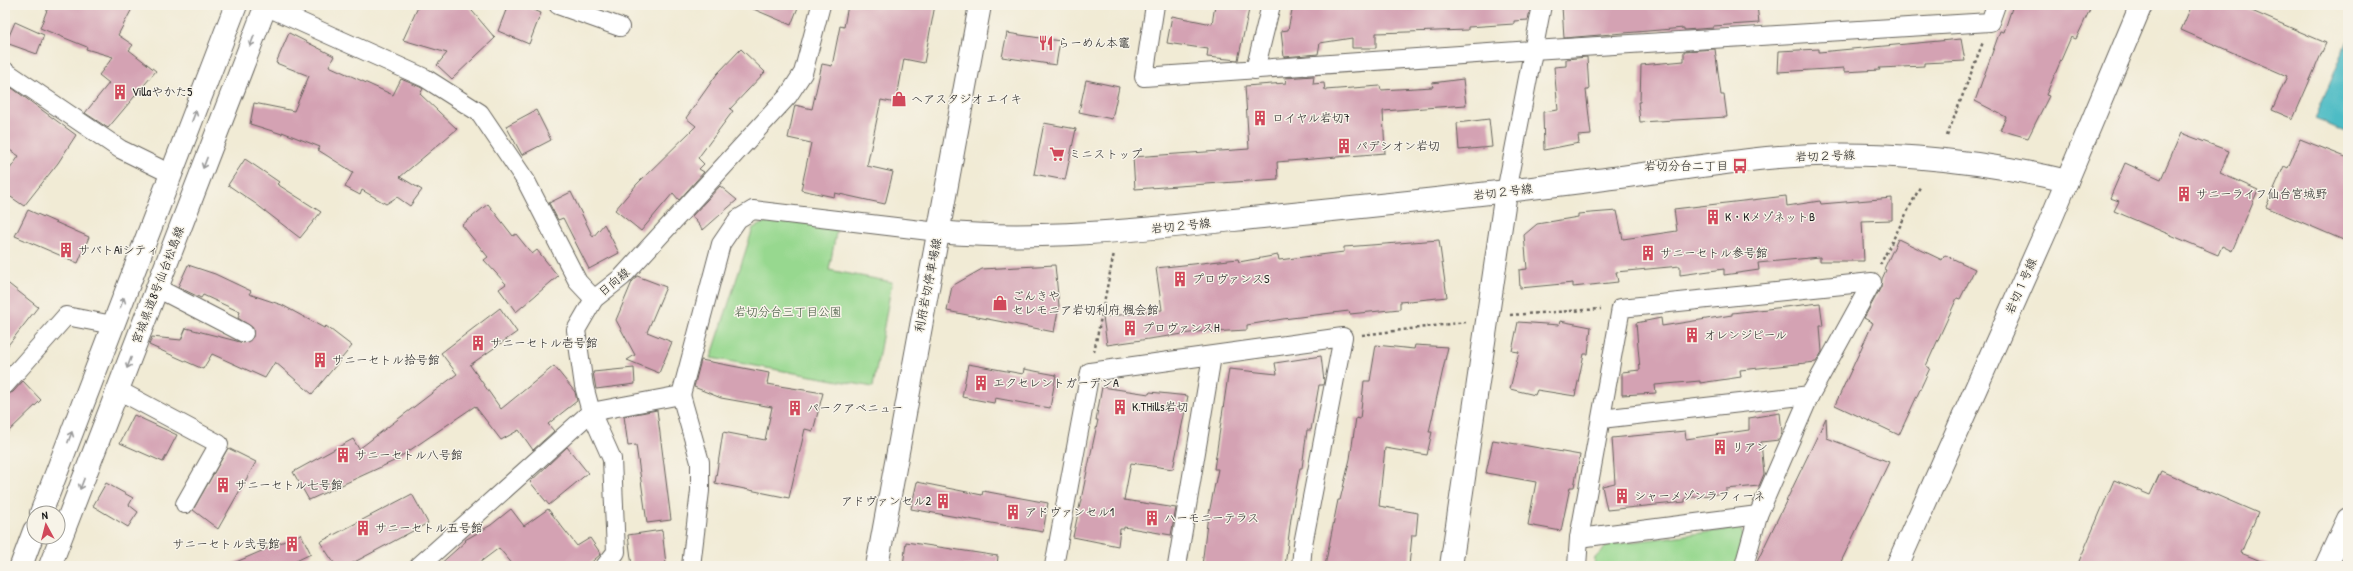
<svg xmlns="http://www.w3.org/2000/svg" width="2353" height="571" font-family="'Patrick Hand','Klee One',sans-serif">
<rect width="100%" height="100%" fill="#f7f3e8"/>
<filter id="ink" filterUnits="userSpaceOnUse"><feTurbulence type="fractalNoise" baseFrequency=".025" numOctaves="2"/><feDisplacementMap in="SourceGraphic" scale="8" xChannelSelector="R" yChannelSelector="G"/><feConvolveMatrix kernelMatrix="1 2 1 2 8 2 1 2 1" color-interpolation-filters="sRGB"/></filter>
<filter id="wash" filterUnits="userSpaceOnUse"><feTurbulence type="fractalNoise" baseFrequency=".012" numOctaves="4" result="noise"/><feDisplacementMap in="SourceGraphic" scale="16" xChannelSelector="R" yChannelSelector="G"/><feGaussianBlur stdDeviation="0.9" result="paint"/><feColorMatrix in="noise" values="0 0 0 0 0 0 0 0 0 0 0 0 0 0 0 0 0 1.4 0 .05"/><feComposite in="paint" operator="in"/></filter>
<g filter="url(#wash)">
<rect width="100%" height="100%" fill="#f1ebd5"/>
<!-- green -->
<g fill="#97d88f" stroke="#5a7a56">
<path d="M774,218L837,228L829,270L892,282L873,387L711,358L753,228Z"/>
<path d="M1740,528L1747,544L1738,566H1594L1595,558L1608,545Z"/>
</g>
<!-- water -->
<path fill="#4ebcc5" stroke="#356c70" d="M2348,40V133L2315,119Z"/>
<g id="blocks">
<!-- building -->
<g fill="#d4a2b3">
<path d="M49,5H134L118,35L133,45L129,50L156,71L108,128L85,113L109,83L99,75L113,57L86,49L87,47L40,28Z"/>
<path d="M419,5H467L495,38L452,79L437,65L447,53L403,40Z"/>
<path d="M508,5H522L541,13L529,44L498,31Z"/>
<path d="M744,5H799L791,25Z"/>
<path d="M848,5H935L924,63L904,59L896,103L881,100L867,166L893,172L885,204L835,193L834,197L801,190L811,143L788,138L795,105L812,109L822,64L832,66L840,26L844,27Z"/>
<path d="M1215,5H1250L1238,60L1207,57L1208,49L1167,43L1172,16L1212,24Z"/>
<path d="M1293,5L1382,7L1414,5H1531L1528,20L1514,21V24L1468,27V30L1376,33V48H1352V38L1320,43L1318,54L1284,57L1281,31L1288,30Z"/>
<path d="M1574,5H1757L1759,23L1713,26V28L1684,30V28L1564,38L1562,6Z"/>
<path d="M2013,5H2092L2076,39L2071,37L2046,95L2049,96L2028,138L2000,130L2006,117L1975,101L2000,31L2004,32Z"/>
<path d="M2192,5H2238L2326,43L2293,119L2272,110L2287,76L2181,30Z"/>
<path d="M15,22L44,35L37,54L6,43Z"/>
<path d="M289,33L334,56L329,66L393,95L401,79L420,87L423,89L420,94L457,129L400,177L422,190L410,206L397,197L386,204L362,190L360,195L345,187L353,172L318,150L320,147L282,132V134L250,124L254,103L294,111L309,76L276,63Z"/>
<path d="M1007,33L1060,41L1056,65L1002,57Z"/>
<path d="M1961,39L1965,61L1924,63V66L1879,68L1880,70L1844,72V68L1778,72L1779,51L1819,49V52Z"/>
<path d="M741,49L765,72L730,109L733,111L698,158L704,164L699,169L704,172L679,200L673,193L641,231L615,210L637,184L696,126L686,118L717,74Z"/>
<path d="M1715,49L1721,95H1724L1727,117L1640,122L1638,102H1640L1641,65L1684,61V51Z"/>
<path d="M1587,57L1589,90H1586L1591,135L1578,136L1579,143L1544,150L1543,112L1558,110L1554,67L1566,66V59Z"/>
<path d="M1314,76L1313,84L1324,83L1325,90L1380,86L1381,90L1433,87L1432,83L1463,79L1466,105L1383,111L1385,153L1277,162L1278,179L1135,189L1133,157L1249,149L1245,86L1286,83L1285,78Z"/>
<path d="M1086,80L1119,87L1112,119L1079,112Z"/>
<path d="M12,88L76,135L58,163L24,206L5,193V176L19,156L5,147V97Z"/>
<path d="M536,110L551,140L522,155L506,126Z"/>
<path d="M1489,119L1492,147L1459,150L1457,123Z"/>
<path d="M1044,123L1076,129L1065,180L1034,174Z"/>
<path d="M2181,133L2229,151L2220,173L2258,190L2232,251L2222,246L2218,255L2114,211L2119,201L2110,198L2125,163L2161,179Z"/>
<path d="M2300,139L2348,158V242L2266,207L2284,166L2288,168Z"/>
<path d="M245,159L279,182L277,184L321,212L300,238L256,204L228,185Z"/>
<path d="M720,186L737,200L703,230L692,216Z"/>
<path d="M571,192L593,237L604,224L619,253L589,269L563,218L558,220L549,203Z"/>
<path d="M1786,196L1787,206L1820,201L1821,204L1892,198V220L1862,221L1864,261H1820V257L1758,263L1759,270L1724,275V269L1680,275V266L1616,272L1618,282L1573,287V283L1520,288L1519,270L1527,269L1524,235L1537,224L1578,217V214L1617,211L1623,239L1677,231L1674,209Z"/>
<path d="M488,204L513,236L516,234L532,254L537,250L558,276L516,312L499,289L506,284L484,260L488,257L462,225Z"/>
<path d="M28,210L89,237L78,263L15,236Z"/>
<path d="M1898,239L1942,260L1945,255L1975,269L1960,299L1957,298L1926,366L1930,368L1899,435L1835,405L1873,323L1864,318L1881,287L1882,279L1886,270L1884,269Z"/>
<path d="M1439,240L1447,297L1400,302V309L1350,314L1349,311L1283,319L1247,325V330L1211,332V330L1107,345L1103,317L1162,310L1156,268L1238,259L1239,262L1278,255L1279,260L1344,252V247Z"/>
<path d="M188,265L215,274L251,291L249,294L282,305L324,328L326,326L352,346L312,394L275,362L265,378L212,354L203,369L149,345L152,337L181,340L186,328L244,343L253,337V328L238,318L240,312L203,295L201,298L178,287Z"/>
<path d="M1055,265L1059,306L1054,332L947,311L952,286L982,269Z"/>
<path d="M637,276L666,287L647,332L672,342L659,373L627,360L635,355L616,320L632,282Z"/>
<path d="M5,281L38,307L5,349Z"/>
<path d="M1820,303L1823,326H1820L1822,352L1816,362L1740,370L1741,377L1700,383V381L1655,385L1656,393L1622,395V372L1640,370L1636,323L1661,318L1662,326L1732,315V313Z"/>
<path d="M500,308L517,332L470,365L501,409L554,366L575,392L577,401L548,424L554,431L533,450L519,430L501,440L475,406L394,461L309,500L293,472L353,439L359,449L457,374L441,353Z"/>
<path d="M1560,321L1591,327L1588,354H1584L1575,396L1537,390L1535,395L1510,389L1519,352L1512,351L1518,322L1559,325Z"/>
<path d="M1376,345L1414,349L1415,345L1448,347L1429,432H1432L1427,455L1385,448L1379,506L1418,513L1416,535H1412L1409,566H1325L1338,500H1340L1350,459L1356,418L1360,419L1364,381H1370Z"/>
<path d="M1321,356L1324,381L1323,385H1319L1311,430H1307L1302,468H1300L1291,518L1285,566H1202L1207,523L1218,469H1214L1229,369L1277,374L1275,363Z"/>
<path d="M701,360L769,373L767,384L823,393L813,431L805,429L789,498L715,483L723,432L765,440L772,407L721,398L694,387Z"/>
<path d="M968,364L1023,374L1024,369L1056,375L1050,408L995,398L994,403L962,397Z"/>
<path d="M634,368L635,384L596,389L593,372Z"/>
<path d="M23,381L41,400L5,435V395L13,392Z"/>
<path d="M1102,387L1149,394L1150,392L1188,396L1173,469L1131,463L1124,500L1176,508L1171,535L1124,527V529H1120L1118,546L1073,537L1098,420H1096Z"/>
<path d="M657,410L671,520L647,523L636,445L628,446L624,416Z"/>
<path d="M1780,413L1782,432L1779,440L1761,442L1764,474L1759,486L1726,489V493L1685,498V502L1607,510L1602,486L1615,483L1612,438L1685,431L1686,439L1749,430V418Z"/>
<path d="M134,415L177,435L163,462L120,443Z"/>
<path d="M1826,418L1827,438L1889,462L1839,566H1755Z"/>
<path d="M1493,440L1580,455L1574,487H1570L1561,531L1528,525L1536,482L1486,473Z"/>
<path d="M567,447L588,473L549,505L530,482Z"/>
<path d="M228,448L256,462L218,529L193,510Z"/>
<path d="M2161,471L2258,513L2241,553L2273,566H2077L2114,480L2150,495Z"/>
<path d="M917,482L982,495L983,491L1048,503L1043,532L911,509Z"/>
<path d="M106,483L133,498L129,505L138,512L128,527L93,506Z"/>
<path d="M412,494L428,523L347,566H336L320,542Z"/>
<path d="M511,509L524,526L548,509L577,546L590,538L601,554L587,566H514L499,548L475,566H438L466,541L465,540L491,525Z"/>
<path d="M662,530L666,564L632,566L628,535Z"/>
<path d="M301,534L311,554L296,561L298,566H227Z"/>
<path d="M906,542L998,556L997,566H903Z"/>
</g>
</g>
</g>
<g filter="url(#ink)">
<use href="#blocks" fill-opacity="0" stroke="#67645d" stroke-width="1"/>
<g fill="none" stroke-linecap="round" stroke-linejoin="round">
<!-- minor casing -->
<g stroke="#67645d" stroke-width="20">
<g id="minor">
<path d="M558,5L620,27"/>
<path d="M1155,5L1144,77L1533,50L1990,22L1996,5"/>
<path d="M265,6L425,78L480,113L526,181L578,282L594,299"/>
<path d="M1255,70L1271,5"/>
<path d="M5,71L120,149L171,174"/>
<path d="M1506,192L1542,5"/>
<path d="M157,288L244,333"/>
<path d="M5,385L66,316L113,325"/>
<path d="M118,390L219,444L185,504"/>
<path d="M681,395L700,462V491L691,566"/>
<path d="M591,412L681,395L721,244L738,219L753,210L938,232"/>
<path d="M1601,419L1810,395"/>
<path d="M1579,538L1758,515"/>
<path d="M419,566L591,412"/>
<path d="M605,566L616,552L612,459L591,412L584,386L576,330L594,299L622,277L788,96L803,73L821,5"/>
<path d="M1054,566L1090,372L1343,337L1303,544L1301,566"/>
<path d="M1177,566L1212,356"/>
<path d="M1577,566L1579,538L1621,308L1872,282L1810,395L1758,515L1744,566"/>
</g>
</g>
<!-- tertiary casing -->
<g stroke="#67645d" stroke-width="24">
<g id="tertiary">
<path d="M938,232C1045,242 1156,228 1262,217C1374,206 1486,194 1597,180C1653,173 1710,164 1767,158C1863,149 1972,158 2067,181"/>
<path d="M1451,566L1506,192"/>
<path d="M1897,566L2049,224L2141,5"/>
<path d="M2326,566L2348,519"/>
</g>
</g>
<!-- secondary casing -->
<g stroke="#67645d" stroke-width="24">
<path id="secondary" d="M877,566L980,5"/>
</g>
<!-- primary casing -->
<g stroke="#67645d" stroke-width="24">
<g id="primary">
<path d="M41,513L236,5"/>
<path d="M21,566L34,531"/>
<path d="M50,566L266,5"/>
</g>
</g>
<!-- path -->
<g stroke="#67645d" stroke-width="2.5" stroke-dasharray="3 3" stroke-linecap="butt">
<path d="M1947,136L1983,42"/>
<path d="M1880,265L1921,185"/>
<path d="M1510,315L1601,309"/>
<path d="M1362,335L1466,322"/>
<path d="M1094,352L1114,253"/>
</g>
<!-- minor -->
<use href="#minor" stroke="#fff" stroke-width="18"/>
<!-- tertiary -->
<use href="#tertiary" stroke="#fff" stroke-width="22"/>
<!-- secondary -->
<use href="#secondary" stroke="#fff" stroke-width="22"/>
<!-- primary -->
<use href="#primary" stroke="#fff" stroke-width="22"/>
</g>
<!-- one-way arrows -->
<defs><path id="oneway-shaft" d="M-6 0H5M1.5-3L5.5 0L1.5 3" fill="none" stroke-width="1.6" stroke-linecap="round" stroke-linejoin="round"/></defs>
<g stroke="#999">
<use href="#oneway-shaft" transform="translate(252 41) rotate(111)"/>
<use href="#oneway-shaft" transform="translate(194 116) rotate(-69)"/>
<use href="#oneway-shaft" transform="translate(205 163) rotate(111)"/>
<use href="#oneway-shaft" transform="translate(122 303) rotate(-69)"/>
<use href="#oneway-shaft" transform="translate(129 363) rotate(111)"/>
<use href="#oneway-shaft" transform="translate(70 437) rotate(-69)"/>
<use href="#oneway-shaft" transform="translate(82 484) rotate(111)"/>
</g>
</g>
<!-- icons -->
<defs>
<g id="restaurant-bare" transform="scale(1.2)"><path d="M-5-6h1v4h1v-4h1v4h1v-4h1v5L-1.5 .5V6h-2V.5L-5-1ZM5-6V6H3V1.5H1.5Q1.5-4 5-6Z" fill="#d1495b" stroke="#f7f3e8" stroke-width="2.5" paint-order="stroke"/></g>
<g id="building-bare" transform="scale(1.2)"><path d="M-4-6H4V6H1V3H-1V6H-4ZM-2.5-4.3h1.7v1.8h-1.7ZM.8-4.3h1.7v1.8H.8ZM-2.5-1h1.7V.8h-1.7ZM.8-1h1.7V.8H.8Z" fill="#d1495b" stroke="#f7f3e8" stroke-width="2.5" paint-order="stroke"/></g>
<g id="shop-bare" transform="scale(1.2)"><path d="M-5-2.5h2.3a2.7 3.5 0 0 1 5.4 0H5L5.5 6h-11ZM-1.5-2.5h3a1.5 2.3 0 0 0-3 0Z" fill="#d1495b" stroke="#f7f3e8" stroke-width="2.5" paint-order="stroke"/></g>
<g id="supermarket-bare" transform="scale(1.2)"><path d="M-6-5.5h2.5l.6 2H6L4.5 2H-2.5L-4.4-4H-6ZM-1.5 3.2a1.3 1.3 0 1 0 .1 0ZM3 3.2a1.3 1.3 0 1 0 .1 0Z" fill="#d1495b" stroke="#f7f3e8" stroke-width="2.5" paint-order="stroke"/></g>
<g id="bus-bare" transform="scale(1.2)"><path d="M-5-6H5V4H4V6H2V4H-2V6H-4V4H-5ZM-3.5-4V0h7V-4ZM-3.5 1.2v1.5H-2V1.2ZM2 1.2v1.5H3.5V1.2Z" fill="#d1495b" stroke="#f7f3e8" stroke-width="2.5" paint-order="stroke"/></g>
</defs>
<g fill-rule="evenodd">
<use href="#restaurant-bare" x="1046" y="43"/>
<use href="#building-bare" x="120" y="92"/>
<use href="#shop-bare" x="899" y="99"/>
<use href="#building-bare" x="1260" y="118"/>
<use href="#building-bare" x="1344" y="146"/>
<use href="#supermarket-bare" x="1057" y="154"/>
<use href="#bus-bare" x="1740" y="166"/>
<use href="#building-bare" x="2184" y="194"/>
<use href="#building-bare" x="1713" y="217"/>
<use href="#building-bare" x="66" y="250"/>
<use href="#building-bare" x="1648" y="253"/>
<use href="#building-bare" x="1180" y="279"/>
<use href="#shop-bare" x="1000" y="303"/>
<use href="#building-bare" x="1130" y="328"/>
<use href="#building-bare" x="1692" y="335"/>
<use href="#building-bare" x="478" y="343"/>
<use href="#building-bare" x="320" y="360"/>
<use href="#building-bare" x="981" y="383"/>
<use href="#building-bare" x="1120" y="407"/>
<use href="#building-bare" x="795" y="408"/>
<use href="#building-bare" x="1720" y="447"/>
<use href="#building-bare" x="343" y="455"/>
<use href="#building-bare" x="223" y="485"/>
<use href="#building-bare" x="1622" y="496"/>
<use href="#building-bare" x="943" y="501"/>
<use href="#building-bare" x="1013" y="512"/>
<use href="#building-bare" x="1152" y="518"/>
<use href="#building-bare" x="363" y="528"/>
<use href="#building-bare" x="292" y="544"/>
</g>
<g text-anchor="middle" stroke-width="3" stroke-linejoin="round" paint-order="stroke">
<!-- poi labels -->
<g font-size="12" fill="#1c1c1c" stroke="#f7f3e8" text-anchor="start">
<text x="1058" y="47">らーめん本竈</text>
<text x="132" y="96">Villaやかた5</text>
<text x="911" y="103">ヘアスタジオ エイキ</text>
<text x="1272" y="122">ロイヤル岩切7</text>
<text x="1356" y="150">パデシオン岩切</text>
<text x="1069" y="158">ミニストップ</text>
<text x="1728" y="170" text-anchor="end">岩切分台二丁目</text>
<text x="2196" y="198">サニーライフ仙台宮城野</text>
<text x="1725" y="221">K・KメゾネットB</text>
<text x="78" y="254">サバトAiシティ</text>
<text x="1660" y="257">サニーセトル参号館</text>
<text x="1192" y="283">プロヴァンスS</text>
<text x="1012" y="300">ごんきや<tspan x="1012" dy="14">セレモニア岩切利府 楓会館</tspan></text>
<text x="1142" y="332">プロヴァンスH</text>
<text x="1704" y="339">オレンジピール</text>
<text x="490" y="347">サニーセトル壱号館</text>
<text x="332" y="364">サニーセトル拾号館</text>
<text x="993" y="387">エクセレントガーデンA</text>
<text x="1132" y="411">K.THills岩切</text>
<text x="807" y="412">パークアベニュー</text>
<text x="1732" y="451">リアン</text>
<text x="355" y="459">サニーセトル八号館</text>
<text x="235" y="489">サニーセトル七号館</text>
<text x="1634" y="500">シャーメゾンラフィーネ</text>
<text x="931" y="505" text-anchor="end">アドヴァンセル2</text>
<text x="1025" y="516">アドヴァンセル1</text>
<text x="1164" y="522">ハーモニーテラス</text>
<text x="375" y="532">サニーセトル五号館</text>
<text x="280" y="548" text-anchor="end">サニーセトル弐号館</text>
</g>
<!-- street labels -->
<g font-size="12" fill="#1c1c1c" stroke="#f7f3e8">
<text transform="translate(1825 156) rotate(-2)" y="4">岩切２号線</text>
<text transform="translate(1503 192) rotate(-7)" y="4">岩切２号線</text>
<text transform="translate(1181 226) rotate(-6)" y="4">岩切２号線</text>
<text transform="translate(614 282) rotate(-40)" y="4">日向線</text>
<text transform="translate(158 285) rotate(-69)" y="4">宮城県道8号仙台松島線</text>
<text transform="translate(928 285) rotate(-79)" y="4">利府岩切停車場線</text>
<text transform="translate(2021 286) rotate(-66)" y="4">岩切１号線</text>
</g>
<!-- park labels -->
<g font-size="12" fill="#41543e" stroke="#f7f3e8">
<text x="788" y="316">岩切分台三丁目公園</text>
</g>
</g>
<!-- margin -->
<rect width="2353" height="571" fill="none" stroke="#f7f3e8" stroke-width="20"/>
<!-- north arrow -->
<g transform="translate(46 525) rotate(353)"><circle r="19" fill="#f7f3e8" stroke="#9f9d96"/>
<path d="M0-3L7 15L0 10L-7 15Z" fill="#d1495b"/>
<text y="-6" font-size="11" font-weight="bold" text-anchor="middle" fill="#1c1c1c">N</text>
</g>
</svg>
